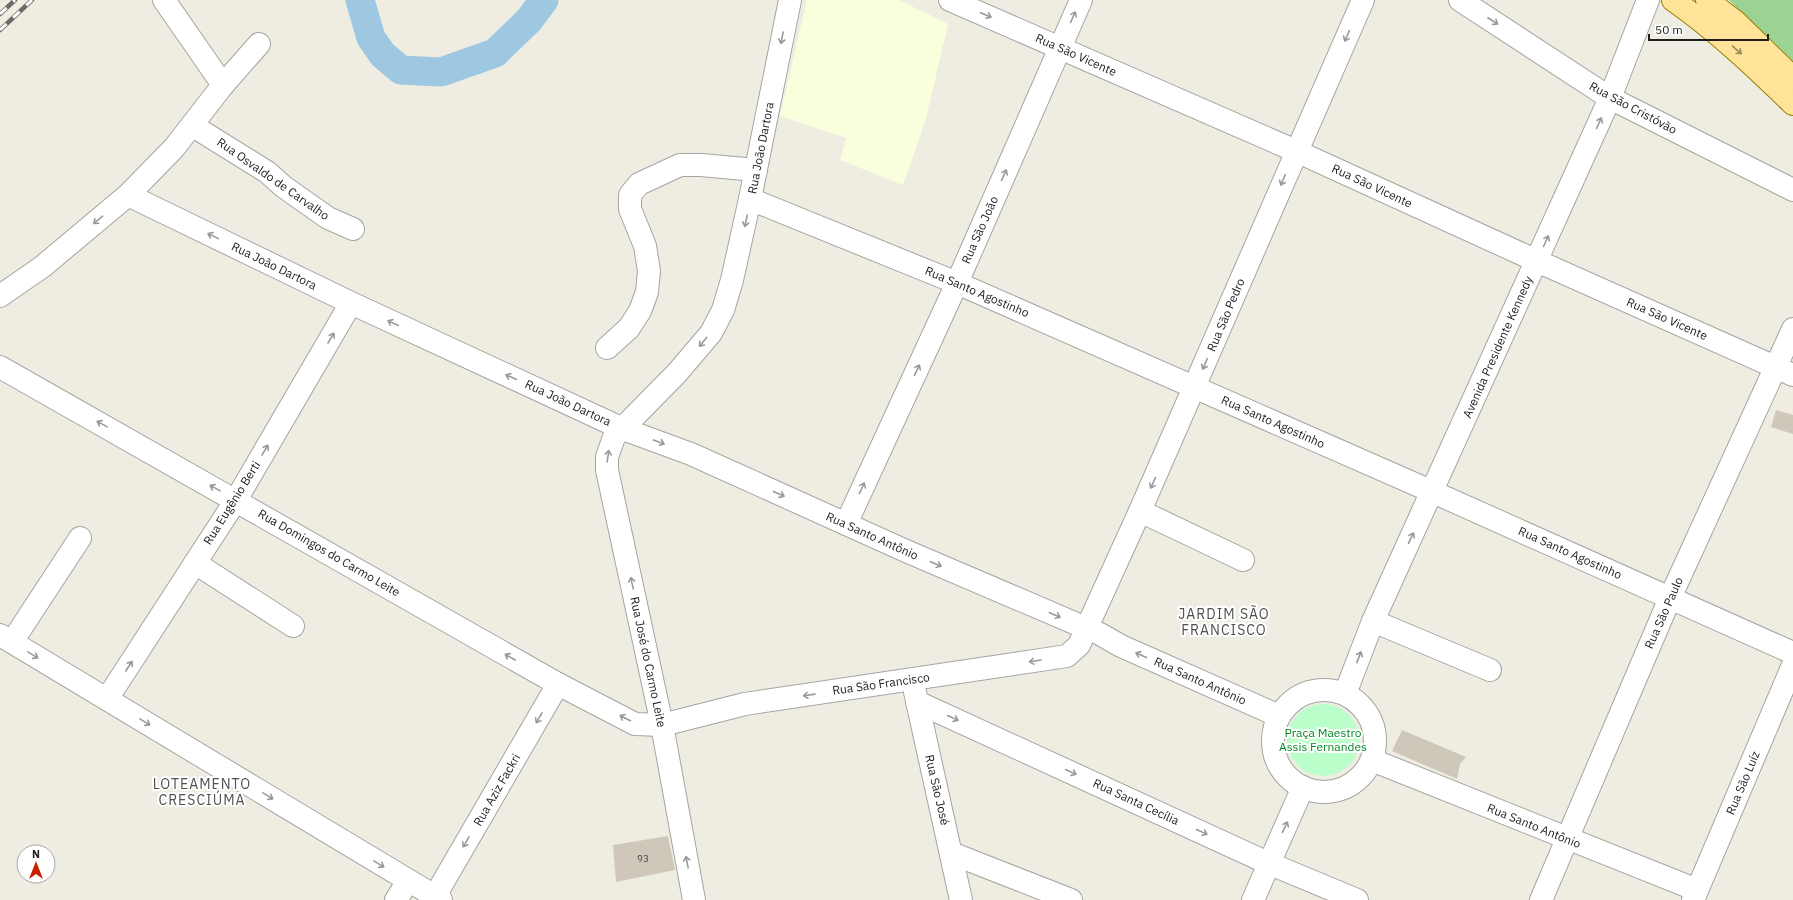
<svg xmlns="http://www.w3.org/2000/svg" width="1793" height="900" font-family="'IBM Plex Sans',sans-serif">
<rect width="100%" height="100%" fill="#efede2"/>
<!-- education -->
<path fill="#f9ffdc" d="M807,0H899L948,24L926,119L903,185L840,160L846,138L780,116Z"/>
<!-- forest -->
<path fill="#9cd393" d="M1729,0H1793V65Z"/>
<!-- park -->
<circle fill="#bafeca" cx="1323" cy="740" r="36"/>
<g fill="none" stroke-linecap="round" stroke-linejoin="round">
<!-- river -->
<path stroke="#9ec8e1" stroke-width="29" d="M360,0L371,38L383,55L401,70L441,72L495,53L529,20L544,0"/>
</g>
<!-- building -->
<g fill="#d0c7bb">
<path d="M1776,410L1793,415V434L1771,427Z"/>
<path d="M1402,730L1466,757L1460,764L1457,779L1392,751Z"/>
<path d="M668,836L675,870L616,882L613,845Z"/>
</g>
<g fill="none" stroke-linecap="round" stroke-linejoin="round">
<!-- minor casing -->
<g stroke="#a4a4a4" stroke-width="24">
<g id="minor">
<path d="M164,0L223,85"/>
<path d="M950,0L1296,151L1537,261L1793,375"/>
<path d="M1460,0L1610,98L1793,190"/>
<path d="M193,126L267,172L284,187L328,218L353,229"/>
<path d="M128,195L351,303L623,429L691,454L906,551L1100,634L1121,646L1279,716"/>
<path d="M750,199L957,283L1433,492L1793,653"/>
<path d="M0,296L42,267L128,195L174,148L223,85L259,44"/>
<path d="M607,348L629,328L640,311L647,292L649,271L645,246L630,209V195L639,184L680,165H701L756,170"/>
<path d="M0,367L558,684L635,724L662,725L745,704L1067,656L1079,645L1140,511L1363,0"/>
<path d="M1140,511L1243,560"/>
<path d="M846,524L957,283L1081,0"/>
<path d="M195,563L293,626"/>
<path d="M1373,621L1490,670"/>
<path d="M0,635L441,900"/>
<path d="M12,642L80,538"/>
<circle cx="1324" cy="741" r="51"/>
<path d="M915,692L961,900"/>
<path d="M1345,694L1373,621L1610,98L1648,0"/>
<path d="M107,699L236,500L351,303"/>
<path d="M917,702L1268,863L1357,900"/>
<path d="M1372,760L1697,890"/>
<path d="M951,853L1071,900"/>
<path d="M435,896L558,684"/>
<path d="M396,900L408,881"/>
<path d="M694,900L662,725L607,470V457L614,437L677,373L711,333L723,310L732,280L750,199L790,0"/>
<path d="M1253,900L1303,787"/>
<path d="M1541,900L1670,598L1793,329"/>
<path d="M1693,900L1793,665"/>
</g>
</g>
<!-- major casing -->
<g stroke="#977c00" stroke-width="24">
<g id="major">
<path d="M1673,0C1717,31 1755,67 1793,104"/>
<path d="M1707,0L1736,22L1793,78"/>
</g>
</g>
<!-- minor -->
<use href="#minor" stroke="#fff" stroke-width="22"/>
<!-- major -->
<use href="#major" stroke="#ffe398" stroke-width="22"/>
<!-- rail casing -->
<g stroke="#6b6b6b" stroke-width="4.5">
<g id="rail">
<path d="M0,14L15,0"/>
<path d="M0,30L32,0"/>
</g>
</g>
<!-- rail -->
<use href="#rail" stroke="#fff" stroke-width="3" stroke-dasharray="9" stroke-linecap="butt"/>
</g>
<!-- one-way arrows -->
<defs><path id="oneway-shaft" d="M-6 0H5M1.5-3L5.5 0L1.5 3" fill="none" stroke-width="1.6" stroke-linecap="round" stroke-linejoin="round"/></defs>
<g stroke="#999">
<use href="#oneway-shaft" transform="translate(986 15) rotate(23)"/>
<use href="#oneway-shaft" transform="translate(1073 17) rotate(-66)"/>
<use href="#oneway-shaft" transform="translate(1493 21) rotate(33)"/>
<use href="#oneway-shaft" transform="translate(1347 36) rotate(114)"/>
<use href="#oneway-shaft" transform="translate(782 38) rotate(101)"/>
<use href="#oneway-shaft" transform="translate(1599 123) rotate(-66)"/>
<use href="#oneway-shaft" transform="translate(1004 175) rotate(-66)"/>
<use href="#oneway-shaft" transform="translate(1283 180) rotate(113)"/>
<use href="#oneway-shaft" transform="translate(98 220) rotate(140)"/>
<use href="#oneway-shaft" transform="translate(746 221) rotate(102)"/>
<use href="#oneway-shaft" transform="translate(213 236) rotate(-154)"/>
<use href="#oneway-shaft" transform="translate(1546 241) rotate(-66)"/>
<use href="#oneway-shaft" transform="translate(393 323) rotate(-155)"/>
<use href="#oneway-shaft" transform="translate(331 338) rotate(-59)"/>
<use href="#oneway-shaft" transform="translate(703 342) rotate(129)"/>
<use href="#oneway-shaft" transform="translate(1205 364) rotate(113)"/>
<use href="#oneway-shaft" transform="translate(917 370) rotate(-65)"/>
<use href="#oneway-shaft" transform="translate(511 377) rotate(-155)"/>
<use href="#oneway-shaft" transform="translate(102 424) rotate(-151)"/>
<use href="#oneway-shaft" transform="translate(659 442) rotate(20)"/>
<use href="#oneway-shaft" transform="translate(265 450) rotate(-59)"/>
<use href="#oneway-shaft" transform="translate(608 456) rotate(-82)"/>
<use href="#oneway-shaft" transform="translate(1153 483) rotate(114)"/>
<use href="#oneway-shaft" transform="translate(215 488) rotate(-151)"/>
<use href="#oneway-shaft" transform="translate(862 488) rotate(-65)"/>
<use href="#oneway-shaft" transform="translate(779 494) rotate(24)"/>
<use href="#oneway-shaft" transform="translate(1411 538) rotate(-65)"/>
<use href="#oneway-shaft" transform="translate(936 564) rotate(23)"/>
<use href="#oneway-shaft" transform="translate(632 583) rotate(-102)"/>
<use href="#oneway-shaft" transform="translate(1055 615) rotate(23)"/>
<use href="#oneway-shaft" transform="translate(33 655) rotate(31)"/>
<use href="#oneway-shaft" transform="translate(1141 655) rotate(-156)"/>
<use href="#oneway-shaft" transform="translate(510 657) rotate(-150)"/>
<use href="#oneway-shaft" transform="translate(1359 657) rotate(-69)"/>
<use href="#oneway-shaft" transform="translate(1035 661) rotate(171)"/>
<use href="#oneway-shaft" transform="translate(129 666) rotate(-57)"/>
<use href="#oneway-shaft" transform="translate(809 695) rotate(172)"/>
<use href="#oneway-shaft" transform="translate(539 718) rotate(120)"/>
<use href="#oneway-shaft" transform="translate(625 718) rotate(-153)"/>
<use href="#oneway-shaft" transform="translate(953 718) rotate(25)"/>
<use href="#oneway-shaft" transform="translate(145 722) rotate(31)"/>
<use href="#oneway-shaft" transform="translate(1071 772) rotate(25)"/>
<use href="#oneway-shaft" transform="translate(268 796) rotate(31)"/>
<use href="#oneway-shaft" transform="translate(1285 827) rotate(-65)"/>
<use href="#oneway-shaft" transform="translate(1202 832) rotate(25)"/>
<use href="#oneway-shaft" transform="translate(466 842) rotate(120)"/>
<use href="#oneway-shaft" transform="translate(687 862) rotate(-101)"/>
<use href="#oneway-shaft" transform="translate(379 864) rotate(31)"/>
</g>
<use stroke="#998a61" href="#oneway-shaft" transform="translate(1737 50) rotate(41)"/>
<g text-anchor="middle" stroke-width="4" stroke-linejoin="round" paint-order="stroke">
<!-- number labels -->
<g font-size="10" fill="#4a4844">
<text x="643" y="862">93</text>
</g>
<!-- street labels -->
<g font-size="12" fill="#1d1d1d" stroke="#fff">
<text transform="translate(1076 55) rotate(24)" y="4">Rua São Vicente</text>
<text transform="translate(1633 108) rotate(28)" y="4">Rua São Cristóvão</text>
<text transform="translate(761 148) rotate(-79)" y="4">Rua João Dartora</text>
<text transform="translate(273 179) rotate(35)" y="4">Rua Osvaldo de Carvalho</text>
<text transform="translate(1372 186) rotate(25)" y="4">Rua São Vicente</text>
<text transform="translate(980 230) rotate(-66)" y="4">Rua São João</text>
<text transform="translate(274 266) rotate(26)" y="4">Rua João Dartora</text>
<text transform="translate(977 292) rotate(23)" y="4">Rua Santo Agostinho</text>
<text transform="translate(1226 315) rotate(-67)" y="4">Rua São Pedro</text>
<text transform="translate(1667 319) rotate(24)" y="4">Rua São Vicente</text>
<text transform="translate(1498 347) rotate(-66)" y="4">Avenida Presidente Kennedy</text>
<text transform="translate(568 403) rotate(25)" y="4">Rua João Dartora</text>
<text transform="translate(1273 422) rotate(24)" y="4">Rua Santo Agostinho</text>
<text transform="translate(232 503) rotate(-58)" y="4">Rua Eugênio Berti</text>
<text transform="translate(872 536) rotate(24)" y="4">Rua Santo Antônio</text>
<text transform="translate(329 553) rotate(30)" y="4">Rua Domingos do Carmo Leite</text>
<text transform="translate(1570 553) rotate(24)" y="4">Rua Santo Agostinho</text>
<text transform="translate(1664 613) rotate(-66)" y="4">Rua São Paulo</text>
<text transform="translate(648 662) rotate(78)" y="4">Rua José do Carmo Leite</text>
<text transform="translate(1200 681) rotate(24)" y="4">Rua Santo Antônio</text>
<text transform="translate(881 684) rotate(-8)" y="4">Rua São Francisco</text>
<text transform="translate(1743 783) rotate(-67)" y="4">Rua São Luíz</text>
<text transform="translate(497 790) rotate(-60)" y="4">Rua Aziz Fackri</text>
<text transform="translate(937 790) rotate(77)" y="4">Rua São José</text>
<text transform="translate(1136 802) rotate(25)" y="4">Rua Santa Cecília</text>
<text transform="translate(1534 826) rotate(22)" y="4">Rua Santo Antônio</text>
</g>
<!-- park labels -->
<g font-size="12" fill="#018521" stroke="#fff">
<text x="1323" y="737">Praça Maestro<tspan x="1323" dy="14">Assis Fernandes</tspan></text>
</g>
<!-- quarter labels -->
<g font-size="14" letter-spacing="1" fill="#505050" stroke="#fff">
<text x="1224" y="619">JARDIM SÃO<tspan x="1224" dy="16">FRANCISCO</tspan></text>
<text x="202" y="789">LOTEAMENTO<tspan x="202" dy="16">CRESCIÚMA</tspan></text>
</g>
</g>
<!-- north arrow -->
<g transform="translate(36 864)"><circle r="19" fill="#ffffff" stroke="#a5a5a5"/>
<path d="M0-3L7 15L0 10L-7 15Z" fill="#cb2000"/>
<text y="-6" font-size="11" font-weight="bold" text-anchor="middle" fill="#1d1d1d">N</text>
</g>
<!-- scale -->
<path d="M1649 34v6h119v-6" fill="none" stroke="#1d1d1d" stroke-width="2"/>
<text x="1655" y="34" font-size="12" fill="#1d1d1d" stroke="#ffffff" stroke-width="3" paint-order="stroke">50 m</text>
</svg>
